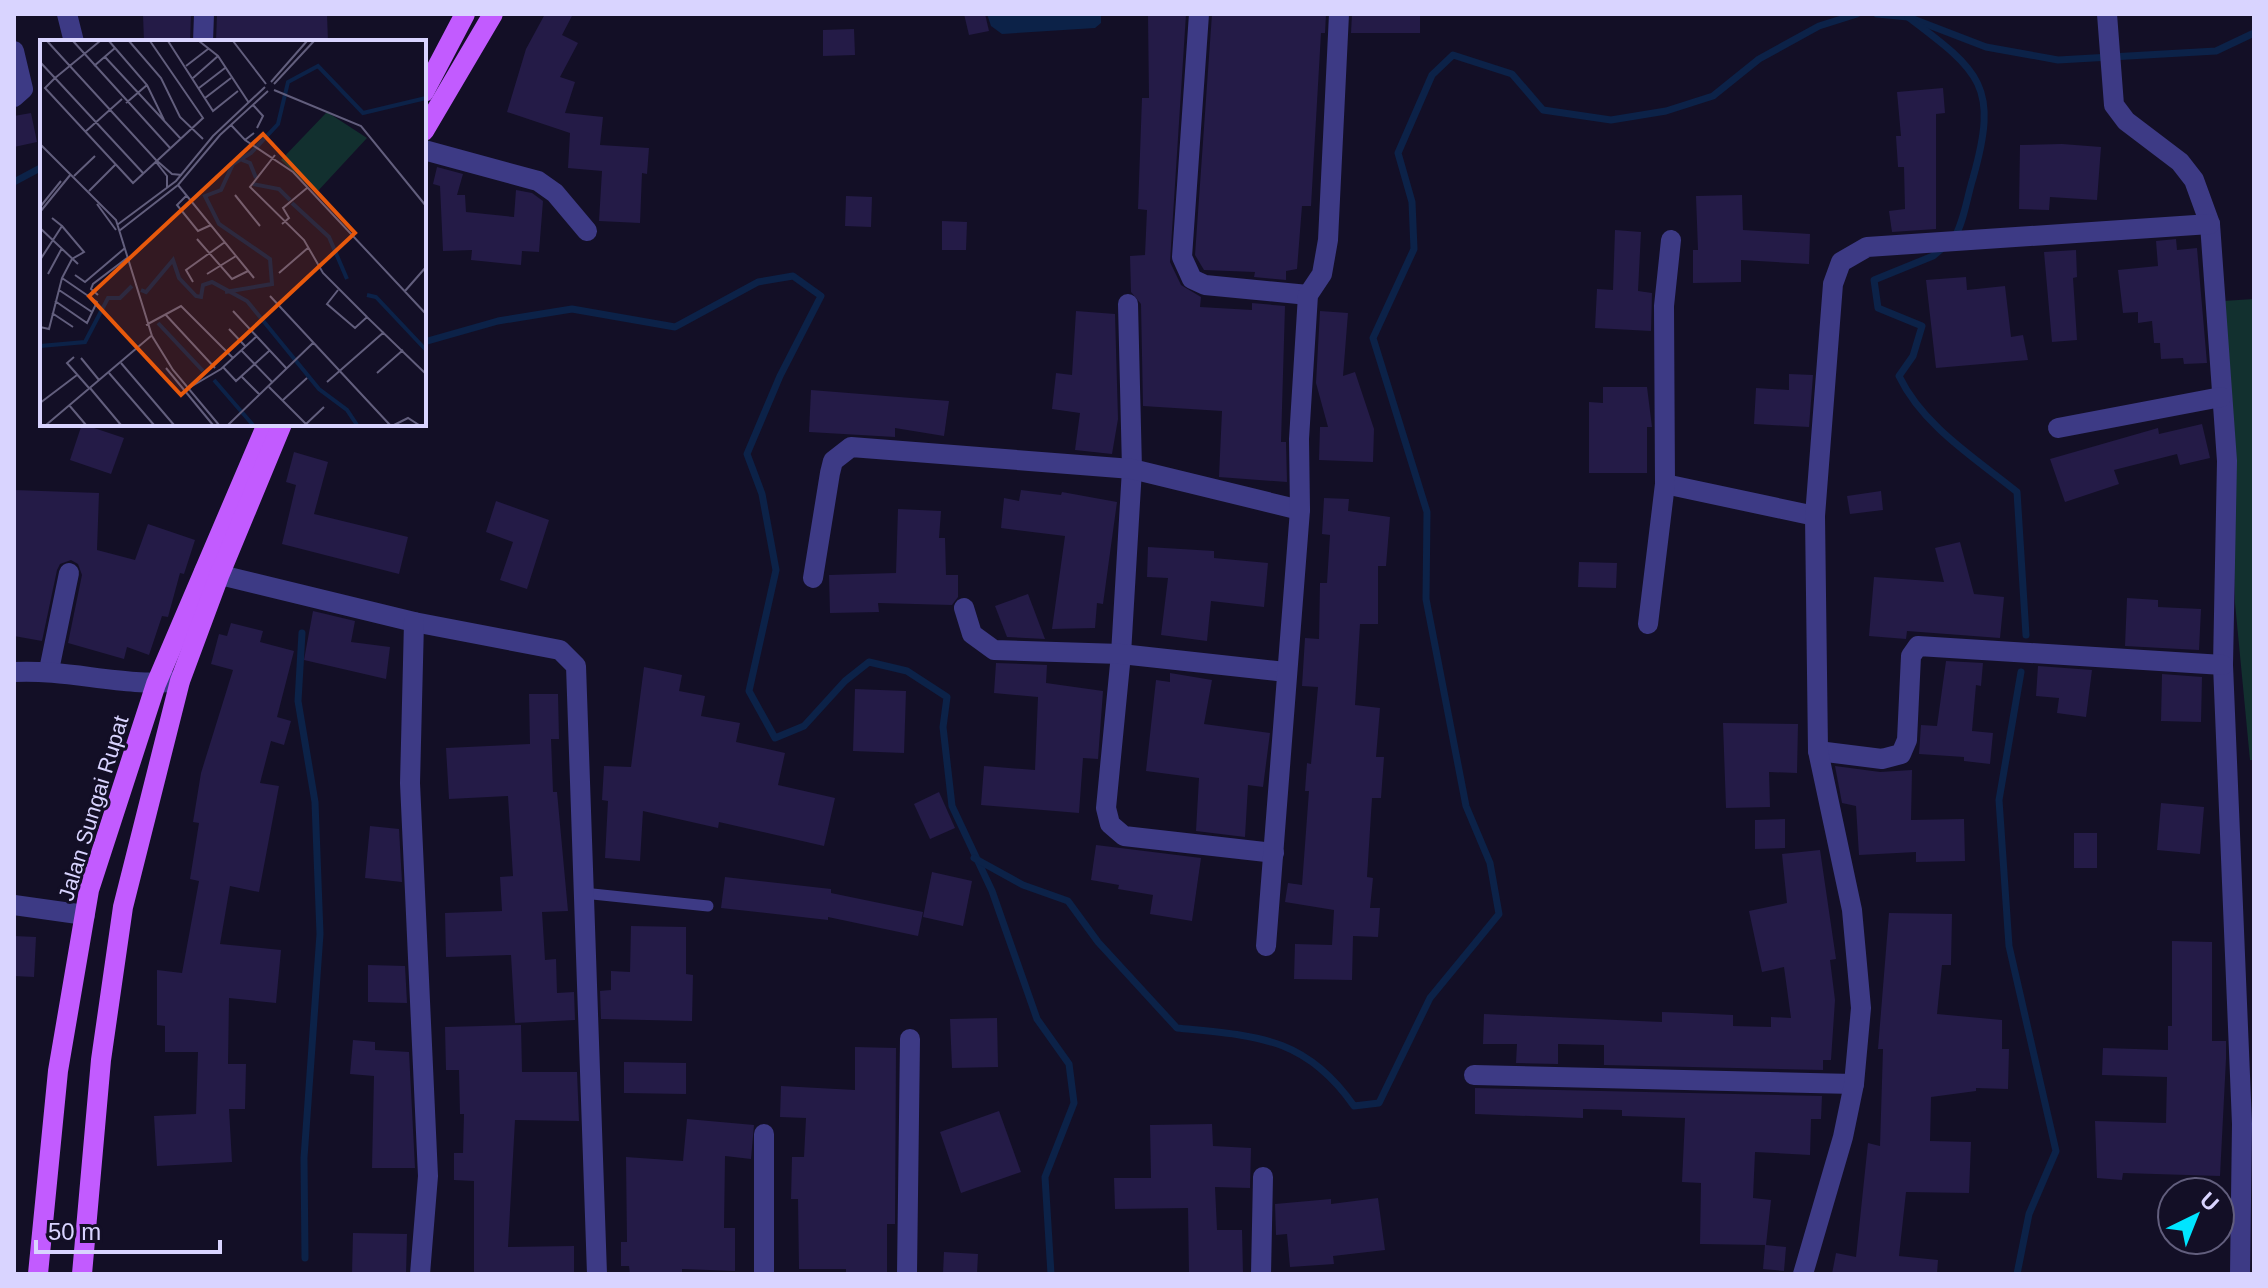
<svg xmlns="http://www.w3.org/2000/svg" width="2268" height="1288" font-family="Arial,sans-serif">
<rect width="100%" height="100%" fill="#130f26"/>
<!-- green -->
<path fill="#12302f" d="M2254,299V760H2250L2235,603L2230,409L2223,301Z"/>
<!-- water -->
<path fill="#0c2248" d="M987,14H1101V23L1095,28L1002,34L991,26Z"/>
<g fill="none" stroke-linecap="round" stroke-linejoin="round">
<!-- stream -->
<g stroke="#0c2248" stroke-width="7">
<path d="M1877,14L1908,17L1986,47L2058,60L2216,51L2254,33"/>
<path d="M1908,17C1981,72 1999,86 1973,178C1967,197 1964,222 1954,238"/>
<path d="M14,182L42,167"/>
<path d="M1945,246L1933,256L1874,280L1878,308L1922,326L1913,356L1899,376C1923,426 1975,458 2017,492L2026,635"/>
<path d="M424,342L498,321L572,309L675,327L758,282L793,276L821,296L780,376L747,454L762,494L776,570L749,691L775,738L804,726L845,681L869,662L907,671L947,697L943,727L952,806L992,891L1037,1019L1069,1064L1074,1103L1045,1177L1051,1274"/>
<path d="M302,633L298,701L315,802L320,934L304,1158L305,1258"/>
<path d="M974,858L1023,885L1068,901L1098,942L1177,1028C1256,1036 1305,1036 1354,1106L1379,1103L1430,998L1499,914L1490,863L1466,806L1426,599L1427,512L1373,338L1414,249L1412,202L1398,153L1432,75L1453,55L1512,74L1543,110L1611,120L1666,111L1713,96L1759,59L1819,26L1857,14"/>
<path d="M2017,1274L2029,1214L2056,1151L2009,946L1999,800L2021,672"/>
</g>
</g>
<!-- building -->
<g fill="#241b47">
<path d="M143,14H191L190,42H144Z"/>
<path d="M217,14H327L328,42H216Z"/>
<path d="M545,14H573L562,35L578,43L560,77L575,82L565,113L603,117L600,145L649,148L647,174L642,173L640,223L599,221L602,171L568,168L570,133L507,112L526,49Z"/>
<path d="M964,14H985L989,31L969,35Z"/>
<path d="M1148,14H1186L1170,262L1181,285L1201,297L1200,307L1252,310V303L1285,306L1281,442H1286L1287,482L1219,477L1222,411L1143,406L1141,304L1131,292L1130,256L1145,255L1147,210L1138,209L1142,98H1149Z"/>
<path d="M1212,14H1326L1325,33H1321L1311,206H1302L1297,269L1286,271V280L1254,277L1255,272L1204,270L1195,255Z"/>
<path d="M1352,14H1420V33H1351Z"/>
<path d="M854,29L855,55L823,56V30Z"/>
<path d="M1943,88L1945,113L1936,114V229L1892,232L1889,211L1905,209L1904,167H1898L1896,136H1901L1897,92Z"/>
<path d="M31,113L37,142L14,147V116Z"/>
<path d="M2062,144L2101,147L2097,200L2050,197L2049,210L2019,209L2020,145Z"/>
<path d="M437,167L463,174L457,195H465L466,212L514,217L516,190L532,193L543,201L539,252L522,251L521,265L471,260L472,250L443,251L440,186L433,184Z"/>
<path d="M1742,195L1743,230L1810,234L1809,264L1741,260V282L1693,283V250H1698L1696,196Z"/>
<path d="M846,196L872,197L871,227L845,226Z"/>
<path d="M942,221L967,222L966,250H942Z"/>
<path d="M1615,230L1641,232L1638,291L1652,293L1651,331L1595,328L1597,289L1613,290Z"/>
<path d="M2176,239L2177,250L2197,248L2207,363L2184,364L2183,358L2161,359L2160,343H2154L2152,321L2138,323V312L2123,313L2118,270L2158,266L2156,241Z"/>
<path d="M2076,250L2077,277L2073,278L2077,340L2052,342L2044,252Z"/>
<path d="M1966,277L1967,290L2005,286L2011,337L2023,335L2028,360L1936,368L1926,280Z"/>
<path d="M1076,311L1115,314L1118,419L1112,454L1075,450L1080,413L1052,409L1056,373L1072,375Z"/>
<path d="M1320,311L1348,313L1343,376L1355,372L1374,429L1373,462L1319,460L1320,427H1328L1316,383Z"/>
<path d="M1789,374L1813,375L1809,427L1754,424L1756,388L1789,390Z"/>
<path d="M1603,387H1647L1652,427H1647V473H1589V402L1603,403Z"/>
<path d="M811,390L949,401L944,436L895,428V437L809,432Z"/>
<path d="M82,424L124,438L111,474L70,460Z"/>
<path d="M2202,424L2210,458L2180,465L2177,454L2114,470L2119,484L2065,502L2050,459L2158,428L2159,434Z"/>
<path d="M294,452L328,462L314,514L408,537L399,574L282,544L296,485L286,482Z"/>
<path d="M14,490L99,493L97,550L135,560L148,524L195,540L184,574L180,573L168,617L162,616L149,655L127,647L124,659L68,643L82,575L78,564L71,560L60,564L57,570L42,641L14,636Z"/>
<path d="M1021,490L1061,495L1062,492L1117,502L1103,604L1097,603L1095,628L1052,629L1065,536L1001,528L1004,498L1019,501Z"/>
<path d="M1881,491L1883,510L1850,514L1847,496Z"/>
<path d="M1324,498L1349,499L1348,511L1390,517L1386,566H1378V624H1360L1355,705L1380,708L1376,757H1384L1381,798H1372L1367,877L1373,878L1370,908H1380L1378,937L1353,936L1352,980L1294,979L1295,944L1332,945L1334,910L1285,902L1288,883L1302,885L1309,791H1305L1307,763L1311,764L1318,687L1302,686L1305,638L1319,639L1320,583H1327L1330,535L1322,534Z"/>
<path d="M496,501L549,520L527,589L500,580L513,542L486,532Z"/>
<path d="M898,509L941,511L939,538H945L946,575H958V597L952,605L878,603L879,612L830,613L829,575L896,573Z"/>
<path d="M1960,542L1974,594L2004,597L2000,638L1907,631L1906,639L1869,636L1874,577L1944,582L1935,548Z"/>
<path d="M1148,547L1214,551V558L1268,563L1264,607L1211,601L1207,641L1161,635L1168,578L1147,577Z"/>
<path d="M1579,562L1617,563L1616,588L1578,587Z"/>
<path d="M1028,594L1045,639L1007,637L995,606Z"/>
<path d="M2127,598L2158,600V607L2201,609L2199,650L2125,646Z"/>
<path d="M313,611L355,621L351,642L390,647L386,679L304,660Z"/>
<path d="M231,623L263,631L260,642L294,651L277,717L291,721L284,745L271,741L260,783L279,786L259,892L230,886L220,944L281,950L276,1003L229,998L228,1064H246L245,1109H229L232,1162L157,1166L154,1116L196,1114L198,1052H165V1026L157,1025V970L182,973L199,881L190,879L199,823L193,822L201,773L233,670L211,664L219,634L227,636Z"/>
<path d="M1946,661L1983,663L1981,686L1976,685L1972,731L1993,733L1990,764L1964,761V757L1919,754L1921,725L1937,726Z"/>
<path d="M996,663L1047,665L1046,683L1103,691L1098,759L1083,758L1079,813L981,805L984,766L1035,770L1038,697L994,693Z"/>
<path d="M2038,666L2092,670L2086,717L2057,713L2059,698L2036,696Z"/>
<path d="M644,667L682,675L679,691L705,696L701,716L740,723L736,742L785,753L778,785L835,798L824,846L719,822L718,828L643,811L640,861L605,858L608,801L602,800L604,766L631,767Z"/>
<path d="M1170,673L1212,680L1204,724L1270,733L1263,787L1248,785L1245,837L1196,831L1199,778L1146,771L1156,680L1170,682Z"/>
<path d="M2162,674L2202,677L2201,722L2161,721Z"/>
<path d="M855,689L906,691L904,753L853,751Z"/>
<path d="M529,694H558L559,739H551L553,792H557L568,911L542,912L545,960L556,959L557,993L574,992L575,1020L515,1023L511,955L446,957L445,913L502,911L500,877L513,876L508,796L449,799L446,748L530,744Z"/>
<path d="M1723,723L1798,724L1797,773L1769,772L1770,807L1726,808Z"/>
<path d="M1835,766L1880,772L1912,770L1911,820L1964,819L1965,861L1916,862V852L1859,855L1856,806L1842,803Z"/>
<path d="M939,792L955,828L930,839L914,804Z"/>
<path d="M2161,803L2204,807L2200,854L2157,850Z"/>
<path d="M1785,819V848L1755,849V820Z"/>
<path d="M370,826L399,829L402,882L365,878Z"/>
<rect x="2074" y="833" width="23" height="35"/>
<path d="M1096,845L1201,858L1192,921L1150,914L1153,895L1118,889L1119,885L1091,880Z"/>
<path d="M1820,850L1836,959L1830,960L1835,1000L1831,1060H1823V1070L1604,1065V1045L1558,1044V1064L1516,1063L1517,1044H1483L1484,1014L1662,1022V1012L1692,1013L1733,1015V1026L1771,1027V1017L1791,1018L1784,967L1762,972L1749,911L1787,903L1782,854Z"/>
<path d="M932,872L972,881L963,926L923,917Z"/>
<path d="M725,877L831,889V893L923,912L918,936L828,917V920L721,908Z"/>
<path d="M1889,913L1952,914L1951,965H1942L1937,1014L2002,1020V1049H2009L2008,1089L1976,1088V1091L1931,1097L1930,1141L1971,1142L1969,1193L1906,1192L1899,1256L1938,1260L1937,1274H1832L1836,1253L1856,1257L1868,1143L1880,1146L1883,1049H1878Z"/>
<path d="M631,926L686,927V974L693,975L692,1021L601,1019L600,991L611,990V971L630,972Z"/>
<path d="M14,936L36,937L34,977L14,976Z"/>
<path d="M2172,941L2212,942V1041H2226V1059L2220,1176L2123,1173L2122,1180L2097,1178L2095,1121L2166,1123L2167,1077L2102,1075L2103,1048L2168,1050V1026H2172Z"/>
<path d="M368,965L405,966L407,1003L368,1002Z"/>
<path d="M997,1018L998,1067L952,1068L950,1019Z"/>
<path d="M521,1025L522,1072H577L579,1121L515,1120L508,1247L574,1246V1274H474V1181L454,1180V1153H463L464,1114H460L459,1070H446L445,1027Z"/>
<path d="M353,1040L375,1042V1050L409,1052L415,1168H372L374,1076L350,1074Z"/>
<path d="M855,1047L896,1048L895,1224H887V1274H846V1269H799L798,1199H791L792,1157H804L806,1118L780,1117L781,1086L855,1090Z"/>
<path d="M624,1062L686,1063V1094L624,1093Z"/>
<path d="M1475,1088L1822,1096L1821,1119H1811L1810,1155L1755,1152L1753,1198L1771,1200L1766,1245L1786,1247L1784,1271L1763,1269L1765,1245L1700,1244L1701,1183L1682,1182L1685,1118L1622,1116V1110L1583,1109V1118L1475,1114Z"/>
<path d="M999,1111L1021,1172L961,1193L940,1132Z"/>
<path d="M687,1119L754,1125L751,1159L725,1156L724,1228H735V1271L682,1269V1274H630L629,1266H621V1242H627L626,1157L683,1161Z"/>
<path d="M1212,1124L1213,1146L1251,1148L1250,1188L1215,1187L1217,1230H1242L1243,1274H1189L1188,1208L1115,1209L1114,1178H1151L1150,1125Z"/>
<path d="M1378,1198L1385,1250L1333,1256L1334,1264L1290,1267L1287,1234L1276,1235L1275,1204L1331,1199V1204Z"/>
<path d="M353,1233L407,1234L406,1274H352Z"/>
<path d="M944,1252L978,1254L977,1274H943Z"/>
</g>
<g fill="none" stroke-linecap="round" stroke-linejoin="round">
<!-- service -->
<path stroke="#3d3a85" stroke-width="11" d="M583,893L708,906"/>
<!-- minor -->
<g stroke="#3d3a85" stroke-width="20">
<path d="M67,14L74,42"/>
<path d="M1199,14L1182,257L1192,279L1205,285L1308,295"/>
<path d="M2107,14L2114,105L2126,121L2180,162L2194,180L2210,224L2227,461L2223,665L2242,1124L2240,1274"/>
<path d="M203,42L204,14"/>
<path d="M14,51L23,89L14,97"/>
<path d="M424,150L538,181L555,193L587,231"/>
<path d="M1128,304L1132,469L1121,654L1106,808L1110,824L1124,836L1274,853"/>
<path d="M2058,428L2221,397"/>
<path d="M1665,484L1815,516"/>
<path d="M204,571L414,622L560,650L576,666L597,1274"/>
<path d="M813,578L830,473L833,461L851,447L1132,469L1300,510"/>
<path d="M964,608L972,634L994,650L1121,654L1286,672"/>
<path d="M414,622L410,783L428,1176L420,1274"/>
<path d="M1648,624L1665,484L1664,306L1671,240"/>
<path d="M49,670L69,573"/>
<path d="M14,672C70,669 125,688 180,681"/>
<path d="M1818,751L1882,759L1901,754L1907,740L1911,656L1918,646L2223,665"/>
<path d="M14,905L85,915"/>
<path d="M1266,946L1300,510L1299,439L1308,295L1322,274L1328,240L1339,14"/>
<path d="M1474,1075L1854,1084"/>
<path d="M764,1274V1134"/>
<path d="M907,1274L910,1039"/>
<path d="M1261,1274L1263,1177"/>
<path d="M1803,1274L1843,1137L1854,1084L1861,1008L1852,910L1818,751L1815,516L1833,284L1841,262L1867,247L2210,224"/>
</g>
<!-- primary -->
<g stroke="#c25bff" stroke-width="20">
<path d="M424,92L465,14"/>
<path d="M424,131L493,14"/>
<path d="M38,1274L58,1071L89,890L156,684L267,424"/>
<path d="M82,1274L101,1060L123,907L180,681L219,576L282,424"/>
</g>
</g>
<g text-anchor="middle" stroke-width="6" stroke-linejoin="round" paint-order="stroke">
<!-- street labels -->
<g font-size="22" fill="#d9d4ff" stroke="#130f26">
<text transform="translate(93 808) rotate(-73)" y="8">Jalan Sungai Rupat</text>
</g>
</g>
<!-- overview -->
<g transform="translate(40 40)">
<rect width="386" height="386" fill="#130f26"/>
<path d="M287,72L327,98L276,153L241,120Z" fill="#12302f"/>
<path fill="none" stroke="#0c2248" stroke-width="4" d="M202,120L210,123L216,138M213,144L239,149L250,160M252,163L289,197L307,239M101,250L106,252L133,220L139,238L156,256L161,257L163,245L172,242L207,261L279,349L307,370L317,385M185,252L232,244L230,219L179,184L165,156L181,150L193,124L211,113L238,84L248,42L278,26L323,73L386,58M327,255L336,257L386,310M118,283L163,331M0,306L45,302L68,258H80L92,246M174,340L213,385"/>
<path fill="none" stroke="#625e7d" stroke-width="2" d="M7,1L116,120L132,134L142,135M33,1L131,109M60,1L15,38L103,133M69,1L107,45L124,80M89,1L121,38L140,77L163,99M128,1L173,71L198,51M159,1L178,16L209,63M193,1L226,44M65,17L141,99M0,22L15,38L5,48L93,143L163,78L110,1M54,26L75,8M146,26L168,9M153,38L178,16M231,42L267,1M234,44L274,1M159,48L185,28M234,50L321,86L386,166M165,58L191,38M86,63L107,45M213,65L223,76L217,88M191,85L205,100L214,93M45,92L82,59M205,100L253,132L386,274M0,104L76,180L112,296L133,330L179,385M235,115L210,147L264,200L283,233L327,277M116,122L127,136V148M34,136L55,116M138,145L214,238M49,151L75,125M147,155L137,165L158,191L171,185M195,155L220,186M57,164L76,190M0,167L21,141M0,172L31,134M242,184L249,178L243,168L267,148M77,185L136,141L173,96L225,47M0,188L38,224M79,191L138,145L180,95L228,51M157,199L192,239L208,231M0,220L22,186L12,178M239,233L269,207M8,234L22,208M167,234L196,216M35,235L45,242L85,208M153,242L146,230L185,202M19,250L52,272M298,250L287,264L315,288L327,277L386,334M365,251L386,227M58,255L51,249L53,244L87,218M230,256L350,385M15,261L47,283L57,262L22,238M193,271L247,329M12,273L33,287M125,274L175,328M106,285L141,266L193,318M0,287L9,289L22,238L32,219L44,212L22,186M189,289L206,307M202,311L233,343M34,317L27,323L49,348M41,318L59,340M81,323L134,385M183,327L196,341L229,311M126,328L173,385M69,333L114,385M337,333L363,310M202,337L220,355M287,342L344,292M229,347L267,385M50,348L81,385M147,349L181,329L217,296M243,360L267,338M0,363L37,335M29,365L46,385M266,384L284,367M6,385L111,296M188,385L274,302M354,385L368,378L379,385"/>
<path fill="#e8590c" fill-opacity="0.15" stroke="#e8590c" stroke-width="4" d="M223,94L315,193L141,355L49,256Z"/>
<rect width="386" height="386" fill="none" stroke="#d9d4ff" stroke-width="4"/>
</g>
<!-- border -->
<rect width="2268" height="1288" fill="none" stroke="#d9d4ff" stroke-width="32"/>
<!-- north arrow -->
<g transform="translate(2196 1216) rotate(43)"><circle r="38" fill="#130f26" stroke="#625e7d" stroke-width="2"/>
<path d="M0-6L14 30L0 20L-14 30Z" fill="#00e5ff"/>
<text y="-12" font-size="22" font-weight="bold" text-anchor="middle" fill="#d9d4ff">U</text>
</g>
<!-- scale -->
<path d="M36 1240v12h184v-12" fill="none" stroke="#d9d4ff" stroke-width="4"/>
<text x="48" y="1240" font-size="24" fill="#d9d4ff" stroke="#130f26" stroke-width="6" paint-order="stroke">50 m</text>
</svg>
